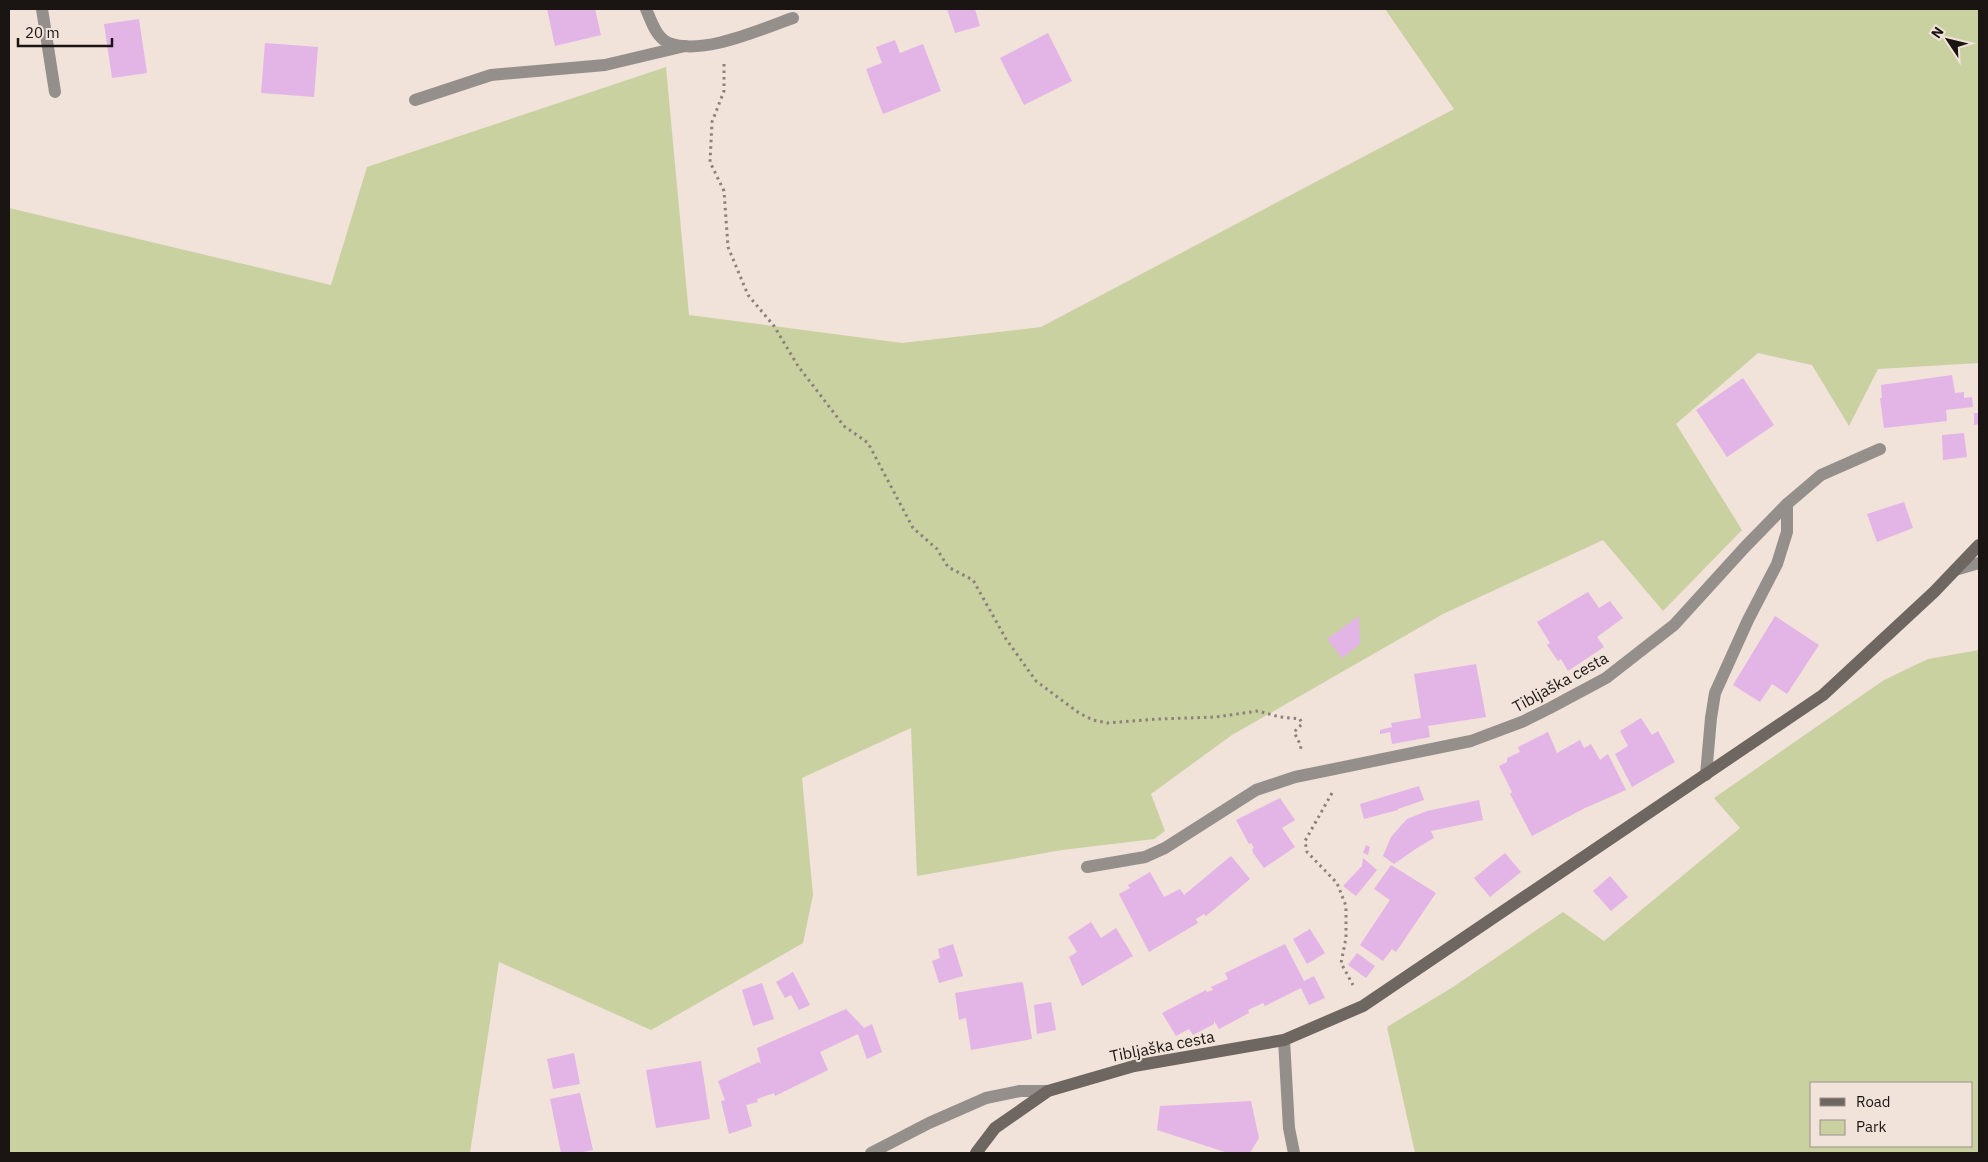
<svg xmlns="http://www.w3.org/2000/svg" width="1988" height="1162" font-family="'IBM Plex Sans',sans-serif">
<rect width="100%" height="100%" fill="#f1e2da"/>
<!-- green -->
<g fill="#c9d1a0" fill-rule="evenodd">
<path d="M1385,9H1979V363L1878,369L1849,426L1812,365L1758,353L1676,424L1742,530L1663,611L1603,540L1443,614L1232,735L1151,794L1165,831L1154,839L1062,850L917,876L911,728L802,778L813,895L803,943L651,1030L499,962L470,1153H9V208L331,285L367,167L666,67L689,315L902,343L1041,327L1454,109Z"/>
<path d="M1979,650V1153H1415L1387,1027L1453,987L1563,912L1604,941L1740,828L1714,798L1884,680L1928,659ZM1972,1083V1146H1812V1083Z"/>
</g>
<!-- building -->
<g fill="#e3b4e6">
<path d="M547,9H595L601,35L555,46Z"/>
<path d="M947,9H975L980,26L955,33Z"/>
<path d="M139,19L147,73L112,78L104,24Z"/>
<path d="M1048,33L1072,81L1024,105L1000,58Z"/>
<path d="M895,40L900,53L923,44L941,91L883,114L866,69L882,63L876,47Z"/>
<path d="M265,43L318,47L314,97L261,93Z"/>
<path d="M1952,375L1955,393L1964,392V398L1972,397L1973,407L1946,410L1947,421L1884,428L1880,398H1882L1881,385Z"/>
<path d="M1743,378L1774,425L1727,457L1696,410Z"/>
<path d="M1974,413H1979V424L1974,425Z"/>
<path d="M1964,433L1967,457L1943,460L1942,435Z"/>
<path d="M1904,502L1913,528L1877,542L1867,514Z"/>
<path d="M1588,592L1599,608L1610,601L1623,618L1597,637L1604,647L1568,671L1561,659L1558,661L1547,645L1550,643L1537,622Z"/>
<path d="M1359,616L1360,644L1342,658L1327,639Z"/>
<path d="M1775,616L1819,645L1787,694L1772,684L1760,702L1733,685Z"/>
<path d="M1476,664L1486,717L1428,726L1430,737L1392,744L1390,732L1380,734V730L1392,727L1391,723L1421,718L1414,674Z"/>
<path d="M1641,718L1652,735L1658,731L1675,762L1632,787L1615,754L1628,746L1620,731Z"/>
<path d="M1548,732L1557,753L1580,740L1584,748L1591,744L1600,760L1608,754L1626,790L1585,808L1532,836L1510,794L1512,792L1499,766L1507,762V758L1520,752L1518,747Z"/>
<path d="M1419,786L1424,800L1398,809V810L1364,819L1360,804Z"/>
<path d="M1280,798L1295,820L1282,828L1295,847L1264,868L1253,853L1252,849L1254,848L1251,843L1249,844L1236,820Z"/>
<path d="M1479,800L1483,820L1431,831L1434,838L1417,848L1394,864L1383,856L1391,837L1407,819L1427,811Z"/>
<path d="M1366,845L1370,847L1368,855L1363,853Z"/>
<path d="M1505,853L1521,872L1490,897L1474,878Z"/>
<path d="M1231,856L1250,879L1206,916L1204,914L1196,919L1198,923L1149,952L1119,894L1130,888L1128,885L1150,872L1164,897L1180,889L1184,895Z"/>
<path d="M1363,858L1377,870L1356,896L1343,886L1362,866Z"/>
<path d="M1391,865L1436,893L1396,952L1392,949L1383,961L1360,945L1390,900L1374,889Z"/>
<path d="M1610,876L1628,897L1611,911L1593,891Z"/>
<path d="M1091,922L1101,938L1116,928L1133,956L1082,986L1069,957L1077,952L1068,937Z"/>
<path d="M1310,929L1325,953L1307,964L1293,939Z"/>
<path d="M953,944L963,976L939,983L932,961L940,958L938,949Z"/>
<path d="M1285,944L1304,981L1314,976L1325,998L1309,1005L1301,988L1265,1006L1263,1003L1248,1010L1249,1013L1219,1029L1214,1021V1024L1193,1035L1189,1029L1176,1036L1162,1013L1206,990L1207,992L1213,990L1211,987L1228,979L1225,973Z"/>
<path d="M1357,953L1375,966L1366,978L1348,965Z"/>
<path d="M793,972L810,1005L799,1010L791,995L785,998L776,982Z"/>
<path d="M1021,982L1023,983L1032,1039L971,1050L966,1018L959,1020L955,993Z"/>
<path d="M762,983L774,1019L753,1026L742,990Z"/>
<path d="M1051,1002L1056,1030L1037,1034L1034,1005Z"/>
<path d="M846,1009L864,1028L872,1024L882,1052L867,1059L858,1034L820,1052L828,1070L775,1096L774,1093L757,1099L758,1102L746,1105L752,1126L729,1134L721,1101L725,1100L718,1081L759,1062L761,1064L757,1048Z"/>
<path d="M574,1053L580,1084L553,1089L547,1059Z"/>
<path d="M701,1061L710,1119L656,1128L646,1070Z"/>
<path d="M580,1093L593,1150L579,1153H561L550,1099Z"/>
<path d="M1251,1101L1259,1138L1250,1153H1228L1157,1130L1160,1106Z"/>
</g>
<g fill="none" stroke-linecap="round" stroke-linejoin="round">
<!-- path -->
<g stroke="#8b817b" stroke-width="3" stroke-dasharray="2.5 4" stroke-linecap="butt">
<path d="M724,64V91L712,122L710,162L724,191L728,247L748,295L774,326L798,366L844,426L868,443L913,528L937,549L948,567L973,580L1006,639L1036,681L1079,713L1093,720L1107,723L1159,719L1216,717L1258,711L1280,717L1300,719L1302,724L1294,732L1301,746L1300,752"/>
<path d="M1332,793L1305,841L1307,852L1337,883L1346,906V938L1341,963L1353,985"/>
</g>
<!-- lane -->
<g stroke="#948f8b" stroke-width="12">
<path d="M415,100L491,75L605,65L685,46"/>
<path d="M1955,570L1979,563"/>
<path d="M871,1153L929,1123L986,1098L1020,1091H1048"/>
</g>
<!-- street -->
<g stroke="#948f8b" stroke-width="12">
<path d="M42,9L55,92"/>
<path d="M646,9C651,20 656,38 669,43C703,56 761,29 793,18"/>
<path d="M1706,775L1711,718L1715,693L1748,620L1777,564L1787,532V504"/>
<path d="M1087,867L1145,857L1165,848L1256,790L1295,777L1471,741L1524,721L1550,708L1606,678L1674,625L1745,547L1787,504L1821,475L1880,449"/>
<path d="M1284,1040L1289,1128L1294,1153"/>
</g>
<!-- secondary -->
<path stroke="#6e6660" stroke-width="12" d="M976,1153L995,1128L1048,1091L1134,1066L1284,1040L1363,1006L1823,695L1934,592L1979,545"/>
</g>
<g text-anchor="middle" stroke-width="4" stroke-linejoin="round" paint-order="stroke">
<!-- street labels -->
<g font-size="16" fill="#1a1512" stroke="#f1e2da">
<text transform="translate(1560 682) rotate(-29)" y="6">Tibljaška cesta</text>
<text transform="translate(1162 1046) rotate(-11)" y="6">Tibljaška cesta</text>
</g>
</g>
<!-- border -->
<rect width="1988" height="1162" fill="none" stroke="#1a1512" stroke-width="20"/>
<!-- legend -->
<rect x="1810" y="1082" width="162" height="65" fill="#f1e2da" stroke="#9b908a"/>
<rect x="1820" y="1098" width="25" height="8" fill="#6e6660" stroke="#9b908a"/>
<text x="1856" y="1107" font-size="15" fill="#1a1512">Road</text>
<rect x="1820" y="1120" width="25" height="15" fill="#c9d1a0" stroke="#9b908a"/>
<text x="1856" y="1132" font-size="15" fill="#1a1512">Park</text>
<!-- north arrow -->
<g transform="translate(1948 40) rotate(305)" stroke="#f1e2da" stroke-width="4" paint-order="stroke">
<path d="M0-4L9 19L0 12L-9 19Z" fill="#1a1512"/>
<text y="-8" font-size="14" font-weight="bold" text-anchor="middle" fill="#1a1512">N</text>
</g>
<!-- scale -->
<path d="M18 38v8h94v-8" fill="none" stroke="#1a1512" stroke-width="2.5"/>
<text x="25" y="38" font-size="15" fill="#1a1512" stroke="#f1e2da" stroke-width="4" paint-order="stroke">20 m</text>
</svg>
